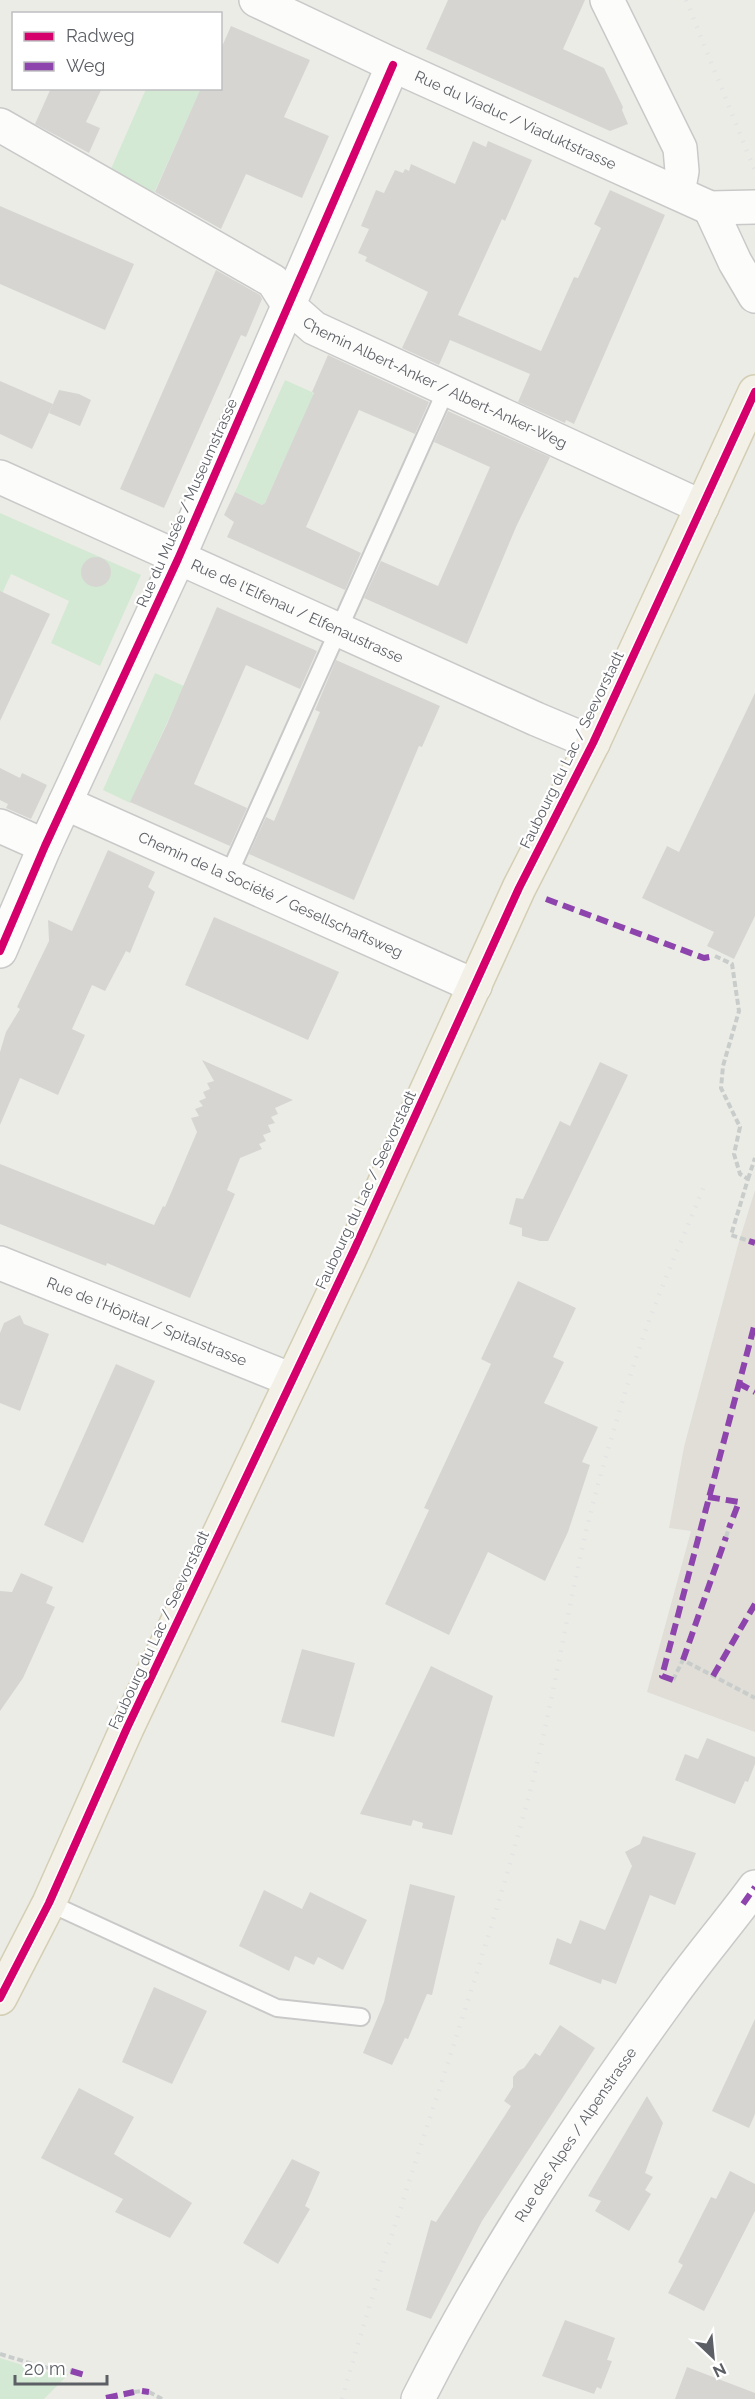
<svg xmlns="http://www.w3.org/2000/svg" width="755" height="2399" font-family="Raleway,sans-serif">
<rect width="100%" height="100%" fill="#ecece7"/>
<!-- education -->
<path fill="#e0ded6" d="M755,1190V1732L647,1692L691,1531L669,1528L684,1447L738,1245Z"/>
<!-- green -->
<g fill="#d4e9d3">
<path d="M146,89H201L150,202L107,178Z"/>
<path d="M285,380L312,392L314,395L265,503L262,505L235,492Z"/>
<path d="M0,513L141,575L100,666L51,643L69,601L11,574L0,598Z"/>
<path d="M155,673L184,686L130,803L103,790Z"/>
<path d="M0,2358L42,2371L69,2374L44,2399H0Z"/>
</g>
<!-- building -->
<g fill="#d6d5d2">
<path d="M448,0H585L563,49L604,68L623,107L622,110L628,124L610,131L426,49Z"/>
<path d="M231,26L310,60L284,117L329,136L302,198L246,174L221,229L155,192L201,88H220V51Z"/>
<path d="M51,88H102L86,122L100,128L89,153L35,124Z"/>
<path d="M473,141L486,147L488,141L532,160L505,221L502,219L458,315L541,351L574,277L578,278L601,228L594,224L610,190L665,215L574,424L566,420L565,423L518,402L530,374L450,340L439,365L402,348L428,292L365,261L367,257L358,253L369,229L361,226L376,190L384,193L395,170L403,173L405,169L409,171L411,164L455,184Z"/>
<path d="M0,206L134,264L105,330L0,284Z"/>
<path d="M216,270L260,295L262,299L246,337L241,335L164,508L120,489Z"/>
<path d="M328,355L429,402L415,434L359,410L341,449L306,527L361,553L345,590L227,537L234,522L224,515L235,492L262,505L265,503L314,393L312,392Z"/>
<path d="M0,381L53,404L32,449L0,434Z"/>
<path d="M59,390L79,394L91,400L80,426L49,413Z"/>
<path d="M448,411L550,457L516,527L467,644L364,598L381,561L438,586L490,467L434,442Z"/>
<circle cx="96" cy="572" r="15"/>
<path d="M0,591L50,614L0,721Z"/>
<path d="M217,607L317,651L300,689L246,665L194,784L247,808L230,846L130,802L167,724Z"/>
<path d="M336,660L440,706L422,747L419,746L354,900L249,854L266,817L274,821L320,712L315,710Z"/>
<path d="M755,693V916L734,959L707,946L714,932L642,898L667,846L679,852Z"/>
<path d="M0,768L20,778L22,773L47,785L31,819L6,808L8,804L0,800Z"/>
<path d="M108,850L155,872L148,887L155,892L130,953L126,951L105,991L92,985L72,1029L85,1035L58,1095L20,1078L0,1125V1052L6,1032L20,1009L17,1007L49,941L48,920L72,931Z"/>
<path d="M214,917L339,972L308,1040L185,985Z"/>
<path d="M202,1060L293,1100L275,1108L278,1114L271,1117L275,1123L268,1125L271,1132L263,1135L266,1141L259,1144L262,1149L240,1158L227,1190L235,1194L190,1298L107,1263L106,1266L0,1224V1164L154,1225L163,1206L165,1207L197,1132L191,1118L199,1116L195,1109L203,1106L199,1101L206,1098L203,1092L210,1089L207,1083L214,1081Z"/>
<path d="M600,1062L628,1075L548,1241H540L522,1236V1228L509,1224L516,1198L523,1199L560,1121L570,1126Z"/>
<path d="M518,1281L576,1308L553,1357L564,1362L544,1403L598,1427L582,1462L590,1465L568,1532L545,1581L488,1552L449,1635L385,1604L429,1510L424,1508L491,1364L481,1359Z"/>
<path d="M20,1315L24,1324L49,1334L20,1411L0,1403V1333L4,1323Z"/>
<path d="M116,1364L155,1381L83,1543L44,1525Z"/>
<path d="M21,1573L53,1587L46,1603L55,1607L23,1678L0,1711V1591L12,1592Z"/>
<path d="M302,1649L355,1663L334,1737L281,1722Z"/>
<path d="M431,1666L493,1696L452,1835L422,1828L423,1823L413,1820L411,1826L360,1814Z"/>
<path d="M707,1738L755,1757V1764L748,1782L745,1781L735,1804L675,1780L685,1754L698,1759Z"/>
<path d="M643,1836L696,1853L675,1905L650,1895L616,1984L602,1979L601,1984L549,1964L557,1938L571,1944L580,1920L605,1930L632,1866L625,1852L640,1844Z"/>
<path d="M410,1884L455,1896L432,1995L427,1994L408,2039L405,2038L392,2065L363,2053L384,2002Z"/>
<path d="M264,1890L302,1909L310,1892L367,1920L343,1970L318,1957L314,1965L295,1956L289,1971L239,1946Z"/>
<path d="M154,1987L207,2011L172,2084L122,2062Z"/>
<path d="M755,2019V2114L749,2128L712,2111Z"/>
<path d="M560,2025L595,2048L482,2221L431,2319L406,2310L431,2220L436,2222L511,2106L504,2101L513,2087V2077L518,2071L524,2068L535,2053L540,2056Z"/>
<path d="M79,2088L134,2117L114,2154L192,2203L170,2238L115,2212L123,2199L41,2158Z"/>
<path d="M647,2096L663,2123L645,2173L653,2177L645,2190L651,2194L629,2231L595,2211L601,2201L588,2196Z"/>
<path d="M292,2159L320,2172L305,2206L310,2209L278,2264L243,2243Z"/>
<path d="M730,2171L755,2184V2211L704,2311L668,2293L683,2265L678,2262L711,2197L716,2199Z"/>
<path d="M565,2320L615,2338L607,2360L612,2361L601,2389L597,2387L594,2394L542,2376Z"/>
<path d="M687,2367L755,2393V2399H675Z"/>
</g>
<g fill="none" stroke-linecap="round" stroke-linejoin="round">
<!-- service casing -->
<g stroke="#c9c9c9" stroke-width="20">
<g id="service">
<path d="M228,876L447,388"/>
<path d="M49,1903L277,2008L361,2017"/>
</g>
</g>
<!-- minor casing -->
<g stroke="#c9c9c9" stroke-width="36">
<g id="minor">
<path id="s1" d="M256,0L393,65L710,208L755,207"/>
<path d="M607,0L680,148L682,171L678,193"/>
<path id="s2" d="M0,125L273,281L289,306L314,328L702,507"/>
<path d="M710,208L735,262L755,296"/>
<path id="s3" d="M0,477L536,719L593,743"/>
<path id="s4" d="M65,803L475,986"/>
<path d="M0,826L45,846"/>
<path d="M0,951L45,846L178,559L393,65"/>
<path id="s5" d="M0,1263L292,1380"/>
<path id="s6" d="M418,2399C489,2258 577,2126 669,1999C696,1961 727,1925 755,1887"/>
</g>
</g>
<!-- primary casing -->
<g stroke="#d4ceb4" stroke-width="36">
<path id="primary" d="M0,1998L49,1903L127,1728L354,1250L519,888L593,743L755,392"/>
</g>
<!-- path -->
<g stroke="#c8cdcb" stroke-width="4" stroke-dasharray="6 3" stroke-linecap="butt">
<path d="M715,956L732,964L739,1011L723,1066L721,1088L740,1127L734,1154L740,1174L748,1179L731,1235L749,1241"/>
<path d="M748,1179L755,1158"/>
<path d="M726,1537L729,1528"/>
<path d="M673,1680L683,1660L755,1698"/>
<path d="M0,2354L43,2367L71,2371"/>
<path d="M134,2392L142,2391"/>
<path d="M149,2392L162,2399"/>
</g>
<!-- service -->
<use href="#service" stroke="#fcfcfb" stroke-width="16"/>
<!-- minor -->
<use href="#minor" stroke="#fcfcfb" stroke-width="33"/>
<!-- primary -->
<use href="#primary" stroke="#f3f1e7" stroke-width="33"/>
<!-- rail -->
<g stroke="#e3e4e3" stroke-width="4.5" stroke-dasharray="1.5 8" stroke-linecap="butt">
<path d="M686,0L755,171"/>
<path d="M342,2399C397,2205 468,2016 522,1821C553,1713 567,1601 596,1492C609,1445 623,1398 638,1352C657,1295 682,1241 704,1186"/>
</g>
<!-- quiet -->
<g stroke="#8e44ad" stroke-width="6" stroke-dasharray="12 6" stroke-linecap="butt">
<path d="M546,899L704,958L715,956"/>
<path d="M749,1241L755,1243"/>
<path d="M738,1383L755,1392"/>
<path d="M708,1497L739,1502L729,1528"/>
<path d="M683,1660L726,1537"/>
<path d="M713,1676L755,1604"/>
<path d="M673,1680L662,1676L755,1323"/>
<path d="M743,1904L755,1887"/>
<path d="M71,2371L85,2375"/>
<path d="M142,2391L149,2392"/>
<path d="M106,2398L134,2392"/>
</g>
<!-- cycleway casing -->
<g stroke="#fff" stroke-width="11">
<g id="cycleway">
<path d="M0,951L45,846L178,559L393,65"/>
<path d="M0,1998L49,1903L127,1728L354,1250L519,888L593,743L755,392"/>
</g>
</g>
<!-- cycleway -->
<use href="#cycleway" stroke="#d6006c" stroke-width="8"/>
</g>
<g text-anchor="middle" stroke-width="4.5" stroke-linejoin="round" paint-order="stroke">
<!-- street labels -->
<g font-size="15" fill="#5c5f65" stroke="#fff">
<text dy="5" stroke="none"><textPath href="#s1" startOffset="286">Rue du Viaduc / Viaduktstrasse</textPath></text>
<text dy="5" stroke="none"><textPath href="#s2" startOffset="510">Chemin Albert-Anker / Albert-Anker-Weg</textPath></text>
<text transform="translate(187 503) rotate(-66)" y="5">Rue du Musée / Museumstrasse</text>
<text dy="5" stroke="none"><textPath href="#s3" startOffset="326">Rue de l'Elfenau / Elfenaustrasse</textPath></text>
<text transform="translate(572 750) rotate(-64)" y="5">Faubourg du Lac / Seevorstadt</text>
<text dy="5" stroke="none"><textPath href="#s4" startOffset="225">Chemin de la Société / Gesellschaftsweg</textPath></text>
<text transform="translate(366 1190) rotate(-65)" y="5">Faubourg du Lac / Seevorstadt</text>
<text dy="5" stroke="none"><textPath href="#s5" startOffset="158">Rue de l'Hôpital / Spitalstrasse</textPath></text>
<text transform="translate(159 1630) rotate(-65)" y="5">Faubourg du Lac / Seevorstadt</text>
<text dy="5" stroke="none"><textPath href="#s6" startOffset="308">Rue des Alpes / Alpenstrasse</textPath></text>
</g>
</g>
<!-- legend -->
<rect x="12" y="12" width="210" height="78" fill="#ffffff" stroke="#bebfc1" stroke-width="1.5"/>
<rect x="24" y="32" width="30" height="9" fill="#d6006c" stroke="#bebfc1" stroke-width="1.5"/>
<text x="66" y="42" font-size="18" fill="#5c5f65">Radweg</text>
<rect x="24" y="62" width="30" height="9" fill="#8e44ad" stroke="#bebfc1" stroke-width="1.5"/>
<text x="66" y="72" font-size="18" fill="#5c5f65">Weg</text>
<!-- north arrow -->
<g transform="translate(713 2357) rotate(154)" stroke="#ffffff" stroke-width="4.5" paint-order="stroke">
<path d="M0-4.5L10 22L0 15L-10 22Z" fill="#5c5f65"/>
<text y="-9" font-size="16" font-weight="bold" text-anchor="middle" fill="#5c5f65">N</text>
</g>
<!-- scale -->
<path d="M15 2375v9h92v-9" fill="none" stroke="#5c5f65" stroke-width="3"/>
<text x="24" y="2375" font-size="18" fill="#5c5f65" stroke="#ffffff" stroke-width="4.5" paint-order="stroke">20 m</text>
</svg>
